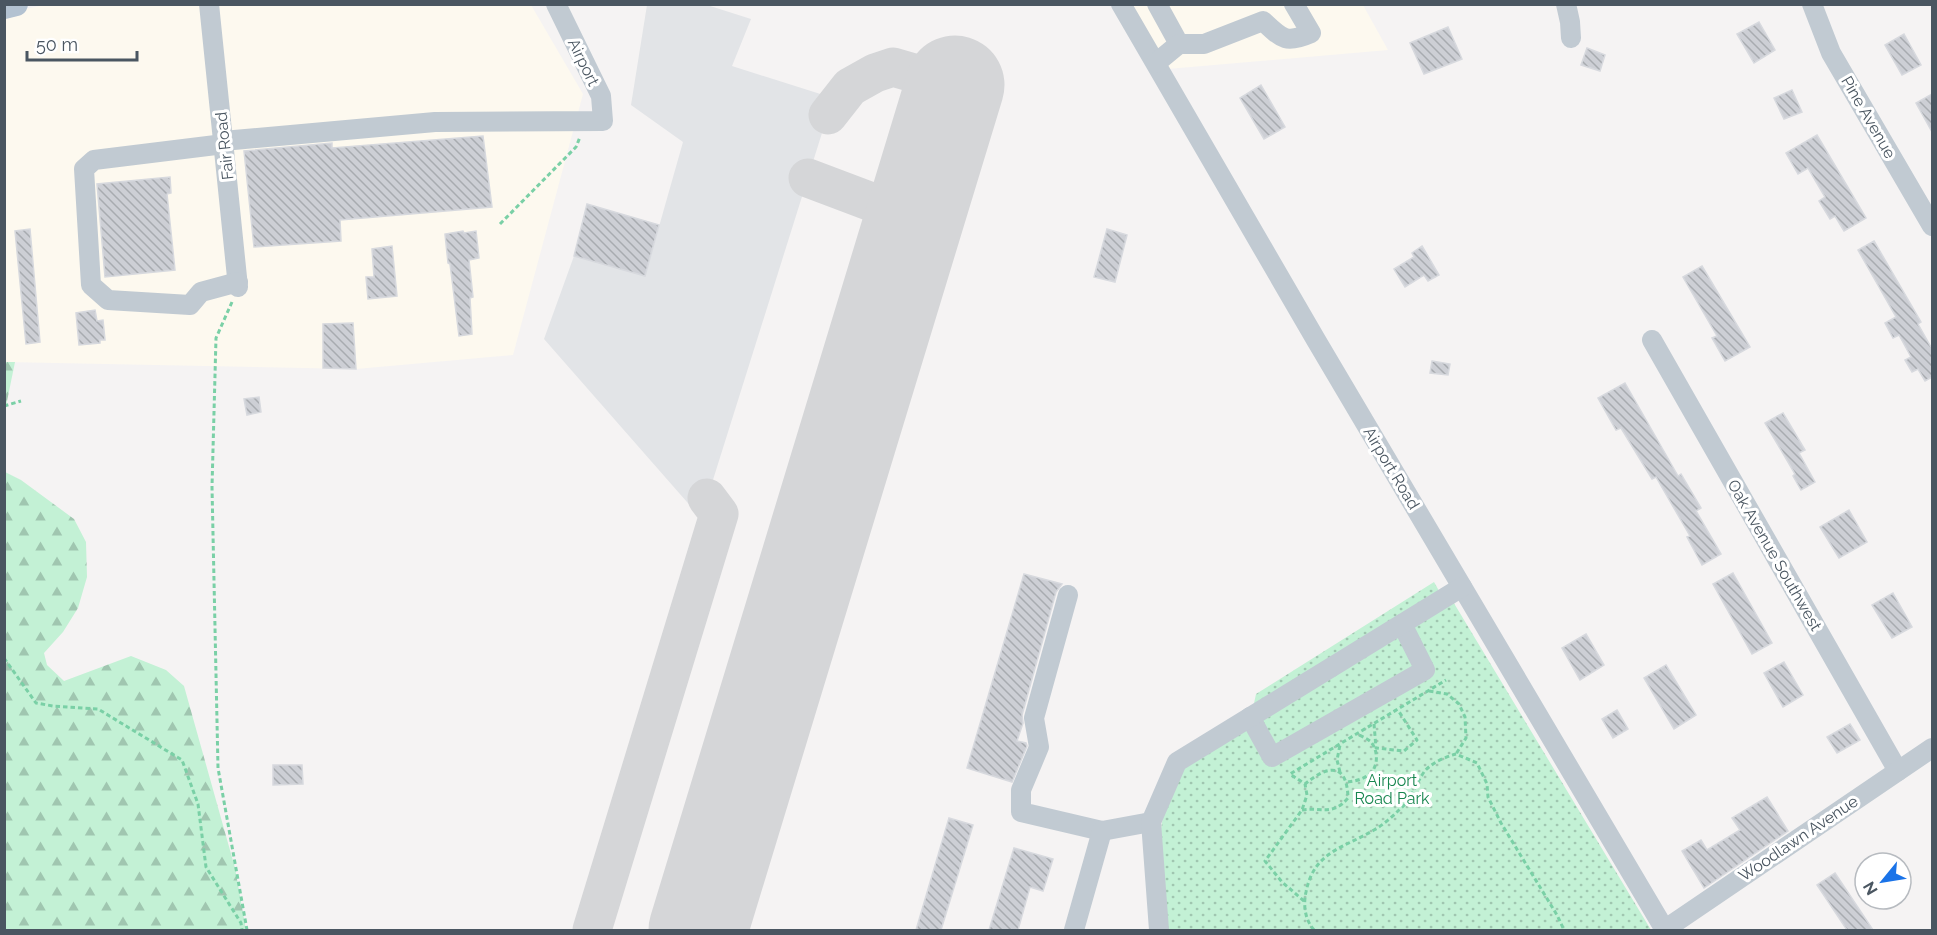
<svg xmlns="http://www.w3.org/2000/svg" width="1937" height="935" font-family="Raleway,sans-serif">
<defs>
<pattern id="grass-dots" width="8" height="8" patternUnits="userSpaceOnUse" patternTransform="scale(1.5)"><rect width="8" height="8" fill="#c3f1d5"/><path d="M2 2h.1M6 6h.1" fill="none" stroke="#a0c6b0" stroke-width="1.8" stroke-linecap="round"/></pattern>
<pattern id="forest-firs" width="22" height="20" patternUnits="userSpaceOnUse" patternTransform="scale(1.5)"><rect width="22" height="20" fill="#c3f1d5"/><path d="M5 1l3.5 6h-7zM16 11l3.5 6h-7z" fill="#a0c6b0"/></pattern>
<pattern id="building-back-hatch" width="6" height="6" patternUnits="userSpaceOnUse" patternTransform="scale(1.5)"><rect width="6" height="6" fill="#cdcfd5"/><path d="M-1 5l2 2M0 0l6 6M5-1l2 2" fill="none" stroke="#a8abb0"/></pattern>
</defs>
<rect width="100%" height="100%" fill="#f5f3f3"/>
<!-- commercial -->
<g fill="#fdf9ef">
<path d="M48,4L531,5L583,94L513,355L356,369L5,362L4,14Z"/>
<path d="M1119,5H1363L1388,50L1156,70Z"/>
</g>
<!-- airport -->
<path fill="#e2e4e7" d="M647,5H707L751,19L732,66L833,98L701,518L544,339L574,256L645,276L683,142L631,105Z"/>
<!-- grass -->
<path fill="url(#grass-dots)" d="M1434,582L1443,598L1449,595L1651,930H1168L1159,841L1169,779L1253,708L1256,694Z"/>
<!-- forest -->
<g fill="url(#forest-firs)">
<path d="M5,362H15L5,411L4,362Z"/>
<path d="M5,472L21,480L74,519L86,542L87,577L78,608L63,632L44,653L47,665L64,681L131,656L166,670L184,686L235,868L246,930H5Z"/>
</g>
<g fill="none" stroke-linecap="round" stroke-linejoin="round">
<!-- taxiway -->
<g stroke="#d5d6d8" stroke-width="39">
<path d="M828,115L850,87L875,73L893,67L955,85"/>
<path d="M808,178L914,218"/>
<path d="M592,930L719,514L707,498"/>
</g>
<!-- runway -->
<path stroke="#d5d6d8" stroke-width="99" d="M698,930L955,85"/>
</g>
<!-- building -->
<g fill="url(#building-back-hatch)" stroke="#d7d9de" stroke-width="1.5">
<path d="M1759,22L1775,50L1754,63L1737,34Z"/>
<path d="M1448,27L1462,59L1424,74L1410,43Z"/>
<path d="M1904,34L1921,65L1902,75L1885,45Z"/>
<path d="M1587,48L1605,55L1600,71L1581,65Z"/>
<path d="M1261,85L1285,127L1264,139L1240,98Z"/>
<path d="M1792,90L1802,112L1784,119L1774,98Z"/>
<path d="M1932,94V132L1916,103Z"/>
<path d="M1817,135L1866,218L1844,231L1835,216L1830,219L1819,201L1825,197L1808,168L1798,174L1786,153Z"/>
<path d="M483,136L492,207L340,220L341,241L254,247L244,151L332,143V148Z"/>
<path d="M170,177L171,193L167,194L175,270L105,277L97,184Z"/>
<path d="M587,204L659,225L645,276L574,256Z"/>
<path d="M30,229L40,342L26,344L15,231Z"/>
<path d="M1107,229L1127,235L1115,282L1094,277Z"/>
<path d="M463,231L464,233L476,231L479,258L469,260L473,297L470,298L472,334L459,336L450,264L448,263L445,234Z"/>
<path d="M1874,241L1921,322L1918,324L1932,349V377L1925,381L1918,369L1912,372L1905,360L1911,357L1899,335L1893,338L1885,323L1896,317L1858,250Z"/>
<path d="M392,246L397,296L368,299L366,277H374L372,249Z"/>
<path d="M1422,246L1439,275L1428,281L1424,275L1405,287L1394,269L1414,257L1412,253Z"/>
<path d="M1702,266L1750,347L1725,361L1712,338L1717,336L1683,277Z"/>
<path d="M95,310L97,321L103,320L105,340H100V343L79,345L76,313Z"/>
<path d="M353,323L356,369L323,368V324Z"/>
<path d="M1432,361L1450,364L1448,375L1430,373Z"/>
<path d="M1625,383L1678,476L1681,474L1701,508L1696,511L1721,554L1702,565L1687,537L1690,536L1656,477L1652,479L1621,428L1616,430L1598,398Z"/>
<path d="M259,397L261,412L247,415L244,399Z"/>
<path d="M1783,413L1805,450L1799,453L1815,482L1801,490L1793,476L1795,474L1765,423Z"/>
<path d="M1849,510L1867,542L1839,558L1820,527Z"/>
<path d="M1733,573L1772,643L1752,654L1713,584Z"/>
<path d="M1024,574L1062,584L1056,592L1022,715L1023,723L1017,741L1026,743L1027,746L1012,782L967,768Z"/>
<path d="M1893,593L1912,627L1892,638L1872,605Z"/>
<path d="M1586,634L1604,665L1580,680L1562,648Z"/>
<path d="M1784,662L1803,695L1783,707L1764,673Z"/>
<path d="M1666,665L1696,715L1674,729L1644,678Z"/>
<path d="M1617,710L1628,729L1613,738L1602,719Z"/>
<path d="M1850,724L1860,740L1837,753L1827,737Z"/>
<path d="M273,765H302L303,784L273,785Z"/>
<path d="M1767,797L1788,831L1704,888L1682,851L1701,840L1707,850L1740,830L1732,818Z"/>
<path d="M949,818L973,825L941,930H916Z"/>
<path d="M1014,848L1053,859L1043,891L1030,887L1018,930H989Z"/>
<path d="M1835,873L1873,930H1847L1817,885Z"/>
</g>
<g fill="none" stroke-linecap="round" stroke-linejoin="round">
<!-- path -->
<g stroke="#7ad0a6" stroke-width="3" stroke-dasharray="4.5 3" stroke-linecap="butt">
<path d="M500,224L576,147L580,137"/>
<path d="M232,302L216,338L212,487L218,768L247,930"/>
<path d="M4,406L21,401"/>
<path d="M4,658L36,703L53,706L98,709L182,760L198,804L206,867L241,923L242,930"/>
<path d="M1429,691L1447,694L1459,704L1465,717L1466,738L1456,754"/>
<path d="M1374,724L1376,748L1404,751L1417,740L1398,710"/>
<path d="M1340,772L1337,760L1340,745"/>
<path d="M1348,782C1354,781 1361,780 1367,776C1379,769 1379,750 1370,741C1366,738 1361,736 1357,734"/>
<path d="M1302,810C1322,807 1333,816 1348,798C1347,762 1328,765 1305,784"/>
<path d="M1304,901L1282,882L1265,861L1302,810L1307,795L1305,784L1290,774L1446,680"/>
<path d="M1314,930C1305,920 1303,905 1306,892C1314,851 1344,848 1374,830C1383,825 1392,817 1399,810C1412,799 1415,785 1424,772C1431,763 1445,757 1456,754L1477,763L1487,784L1488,797L1501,823L1557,915L1564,930"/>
</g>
<!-- minor -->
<g stroke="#c1cad2" stroke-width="20">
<path d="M209,4L238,287"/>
<path d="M1121,4L1316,340L1665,930"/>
<path d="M1157,4L1179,44"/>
<path d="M1566,4L1570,22L1571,38"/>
<path d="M1812,4L1831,53L1932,226"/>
<path d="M1156,63L1179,44H1204L1263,21C1282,39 1286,44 1311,33L1294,4"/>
<path d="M223,141L435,122L603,121L601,96L556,4"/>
<path d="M224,144L94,160L84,169L91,285L108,300L190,305L201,292L238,282"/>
<path d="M1652,340L1898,771"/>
<path d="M1068,595L1034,718L1039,747L1021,790V812L1102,831L1151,822"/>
<path d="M1250,717L1272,757L1425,670L1402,624"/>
<path d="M1074,930L1102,831"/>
<path d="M1159,930L1151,822L1177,762L1462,587"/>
<path d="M1664,930L1932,748"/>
</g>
<!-- major -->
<path stroke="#b3c2d1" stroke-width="24" d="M4,7L16,4"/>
</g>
<g text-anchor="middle" stroke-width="6" stroke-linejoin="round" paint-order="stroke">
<!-- street labels -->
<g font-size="16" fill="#4a5661" stroke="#fff">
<text transform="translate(584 62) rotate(64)" y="6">Airport</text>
<text transform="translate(1869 117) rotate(60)" y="6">Pine Avenue</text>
<text transform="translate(224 146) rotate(-96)" y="6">Fair Road</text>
<text transform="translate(1392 468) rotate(59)" y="6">Airport Road</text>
<text transform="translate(1775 555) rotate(60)" y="6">Oak Avenue Southwest</text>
<text transform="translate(1798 838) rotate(-34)" y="6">Woodlawn Avenue</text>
</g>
<!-- park labels -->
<g font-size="16" fill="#17864f" stroke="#fff">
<text x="1392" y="786">Airport<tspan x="1392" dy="18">Road Park</tspan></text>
</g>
</g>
<!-- border -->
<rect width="1937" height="935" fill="none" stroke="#4a5661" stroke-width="12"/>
<!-- north arrow -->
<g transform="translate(1883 881) rotate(240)"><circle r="28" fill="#ffffff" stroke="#b7bbc0" stroke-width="1.5"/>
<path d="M0-4.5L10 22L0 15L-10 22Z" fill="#1a73e8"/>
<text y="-9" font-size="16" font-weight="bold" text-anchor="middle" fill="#4a5661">N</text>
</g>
<!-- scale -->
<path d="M27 51v9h110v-9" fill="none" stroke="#4a5661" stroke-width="3"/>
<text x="36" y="51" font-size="18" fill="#4a5661" stroke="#ffffff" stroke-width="4.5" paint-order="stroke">50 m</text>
</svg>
